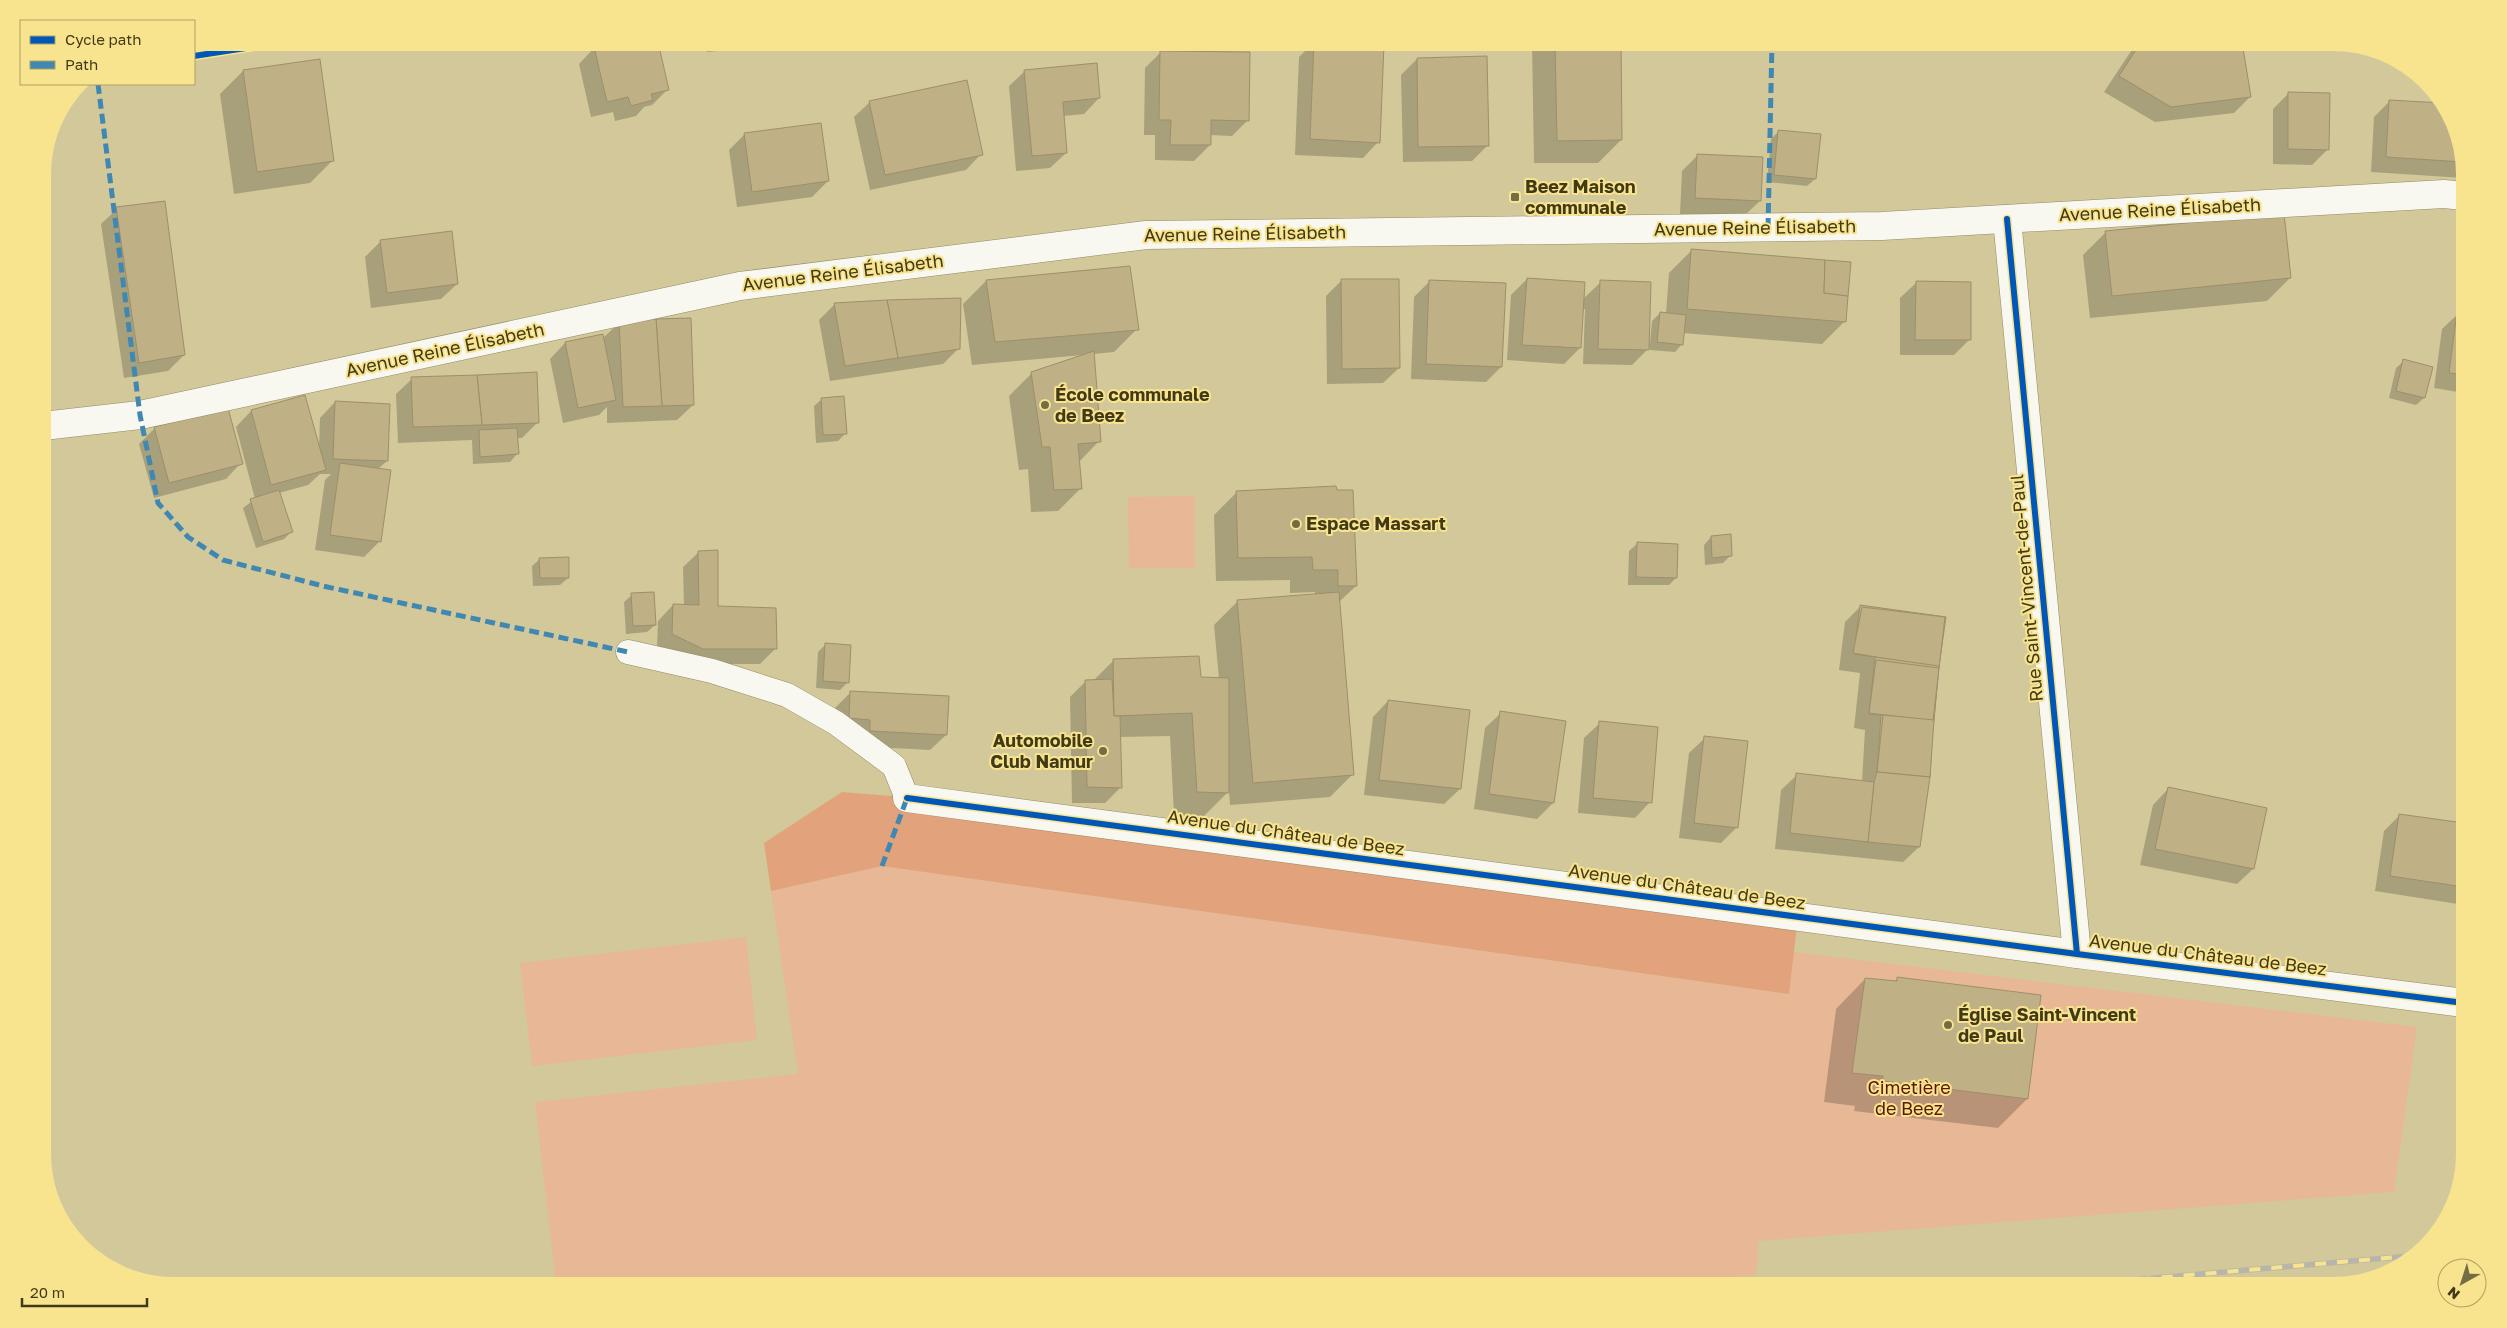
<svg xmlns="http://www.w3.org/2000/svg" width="2507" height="1328" font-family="'Golos Text',sans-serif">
<rect width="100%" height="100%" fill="#d2c89a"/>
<!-- green -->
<g fill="#e8b896">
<path d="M1195,496V568H1129L1128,497Z"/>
<path d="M882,866L1788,994L1794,952L2417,1027L2394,1192L1759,1241L1756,1275L1647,1285H556L535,1102L798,1074L771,891Z"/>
<path d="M746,937L757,1040L532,1066L520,963Z"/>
</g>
<!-- forest -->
<path fill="#e2a27b" d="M842,792L891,796L1798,917L1789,994L882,866L771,891L764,843Z"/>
<!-- shadow -->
<g fill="#0003">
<path d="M706,42H777L775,45L707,52Z"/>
<path d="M1314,42H1330L1378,142L1363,158L1295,155L1299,57Z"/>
<path d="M1532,42H1619L1621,140L1598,163H1534Z"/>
<path d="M2137,42H2175L2250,97L2234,113L2155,122L2104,92Z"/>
<path d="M594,48L667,90L652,105L644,107L636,116L615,121L613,112L591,117L579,64Z"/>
<path d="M1161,52L1248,120L1232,136L1210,135V145L1194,161L1155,160V135H1144L1145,68Z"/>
<path d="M1417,59L1488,145L1472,161L1403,162L1401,75Z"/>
<path d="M243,71L333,160L310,183L234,194L220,94Z"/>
<path d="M1025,71L1099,98L1084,114L1063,116L1066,153L1050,168L1016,171L1009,86Z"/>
<path d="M2289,93L2328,149L2312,165L2273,164V109Z"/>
<path d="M2390,101L2444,104L2464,165V178L2371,172L2374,117Z"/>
<path d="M870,102L981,154L966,170L870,190L854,117Z"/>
<path d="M1779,131L1815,179L1807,186L1767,182L1771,139Z"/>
<path d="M745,134L828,181L812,197L737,207L729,150Z"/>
<path d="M1698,155L1760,201L1744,216L1680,214L1682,171Z"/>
<path d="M117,209L184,355L168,371L124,378L101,224Z"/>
<path d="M2106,232L2290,278L2267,301L2090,318L2083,255Z"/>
<path d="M381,241L457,284L441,299L371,308L365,257Z"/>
<path d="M1692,250L1845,321L1822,344L1683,333L1682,344L1675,352L1650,350V347L1632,365L1583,364L1585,309H1583L1580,348L1564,364L1507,360L1511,295L1527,279L1583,299L1601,282L1650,344L1652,321L1660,313L1666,314L1669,273Z"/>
<path d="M986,281L1137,329L1114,352L1093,354L1099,441L1079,462L1081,488L1058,511L1031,512L1028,469L1019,470L1009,396L1032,373L1083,355L972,365L963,304Z"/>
<path d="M1341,281L1399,368L1383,383L1327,384L1326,296Z"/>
<path d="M1430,281L1501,367L1486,382L1411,379L1414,297Z"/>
<path d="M1916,283L1970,339L1954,355H1900V298Z"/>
<path d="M835,304L959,348L943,364L830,381L819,320Z"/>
<path d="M2458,314L2464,315V393L2434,388L2442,329Z"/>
<path d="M620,322L693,405L677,420L607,423V407L599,415L563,423L550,359L565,343L602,339Z"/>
<path d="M2404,361L2424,398L2416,405L2389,398L2396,368Z"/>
<path d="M412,379L538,422L522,438H517V454L510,462L473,464L472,440L398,443L396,394Z"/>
<path d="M822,399L846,433L838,441L816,443L814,406Z"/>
<path d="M335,402L387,461L378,469L380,541L364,557L315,550L325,480L331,474H320L308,485L279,493L291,532L284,539L256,548L243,508L255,499L236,427L251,411L319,447L320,418Z"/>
<path d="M155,428L241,463L226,479L154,498L139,444Z"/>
<path d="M1336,491L1356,586L1339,602L1353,774L1330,797L1230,805L1229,791L1204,816L1174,815L1170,736L1119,737L1120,788L1105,803H1072L1070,697L1086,681H1093L1114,660L1200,678L1219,679L1214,625L1237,602L1315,595V592L1290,593V580L1216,581L1214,515L1237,492Z"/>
<path d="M1711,537L1731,555L1723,563L1705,565L1704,545Z"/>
<path d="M1637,544L1676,578L1669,585H1628L1629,551Z"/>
<path d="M699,552L717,607L776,648L760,664H687L657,650L658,621L673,605L684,606L683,567Z"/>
<path d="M540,559L568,578L560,585L533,586L532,566Z"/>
<path d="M632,595L655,625L647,632L626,634L624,602Z"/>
<path d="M1861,606L1944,618L1929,777L1919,847L1903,862L1775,849L1781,790L1797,775L1862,782L1865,730L1854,728L1860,673L1839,670L1845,622Z"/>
<path d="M825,645L848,682L840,690L816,688L818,652Z"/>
<path d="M851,692L946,735L930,750L855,746L834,734L835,708Z"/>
<path d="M1388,701L1460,789L1444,804L1364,795L1373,717Z"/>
<path d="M1501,713L1553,803L1537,819L1474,809L1485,728Z"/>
<path d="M1600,723L1650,802L1635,818L1578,813L1584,738Z"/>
<path d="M1705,738L1736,828L1721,843L1679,838L1689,753Z"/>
<path d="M2168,789L2253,869L2237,884L2140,865L2153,805Z"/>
<path d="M2400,815L2464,825V897L2458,904L2375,891L2384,831Z"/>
<path d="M1898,978L2027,1099L1998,1128L1854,1111L1855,1106L1824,1102L1836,1009L1865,979L1894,982Z"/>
</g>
<!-- building -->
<g fill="#c0b086" stroke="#9d8f6b">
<path d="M613,42H658L669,90L651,94L653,100L631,106L628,97L607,102L594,47Z"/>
<path d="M1314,42L1384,44L1380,143L1310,139Z"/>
<path d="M1555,42H1621L1622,140L1557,141Z"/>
<path d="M2141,42H2178L2185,47L2211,42H2242L2251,97L2171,107L2119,76Z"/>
<path d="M1160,51L1250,52L1249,121L1211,120V145H1170L1171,120H1159Z"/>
<path d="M1487,56L1489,146L1418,147L1417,58Z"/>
<path d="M320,59L334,161L257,172L243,70Z"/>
<path d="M1097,63L1100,98L1063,102L1067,153L1032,156L1024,70Z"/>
<path d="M967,80L983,155L885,175L869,101Z"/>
<path d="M2288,92L2330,93L2329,150L2288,149Z"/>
<path d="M2389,100L2443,103L2463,162L2386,157Z"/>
<path d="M821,123L829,181L752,192L744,133Z"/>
<path d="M1778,130L1821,134L1816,179L1774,175Z"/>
<path d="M1697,154L1763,157L1761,201L1695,198Z"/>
<path d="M165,201L185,355L139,363L116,207Z"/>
<path d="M2284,213L2291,278L2112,296L2105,231Z"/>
<path d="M452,231L458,284L387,293L380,240Z"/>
<path d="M1691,249L1825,260L1824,293L1848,296L1846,322L1687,309Z"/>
<path d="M1825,260L1851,262L1848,296L1824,293Z"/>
<path d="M1130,266L1139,330L995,342L986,280Z"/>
<path d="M1527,278L1585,282L1581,348L1522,345Z"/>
<path d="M1341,279H1399L1400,368L1342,369Z"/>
<path d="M1429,280L1506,283L1502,367L1426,364Z"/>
<path d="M1600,280L1651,282L1649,350L1598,349Z"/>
<path d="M1916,281L1971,282V340H1915Z"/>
<path d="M961,298L960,349L898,358L887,300Z"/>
<path d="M887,300L898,358L845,366L834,303Z"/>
<path d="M1660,312L1686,315L1683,345L1657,342Z"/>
<path d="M2457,312L2464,313V375L2449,373Z"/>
<path d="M691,318L694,405L662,406L656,319Z"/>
<path d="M656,319L662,406L623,407L619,321Z"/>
<path d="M603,334L616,400L578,408L565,342Z"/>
<path d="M1094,351L1101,442L1078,444L1082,489L1054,490L1050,447H1042L1031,372Z"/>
<path d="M2403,359L2433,367L2425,398L2396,391Z"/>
<path d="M537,372L539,423L482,425L477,375Z"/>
<path d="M477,375L482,425L413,427L411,377Z"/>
<path d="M305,395L326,470L271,485L251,410Z"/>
<path d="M844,396L847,434L823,435L821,398Z"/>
<path d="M335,401L390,404L388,461L333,459Z"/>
<path d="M228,408L243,464L169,483L154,427Z"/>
<path d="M517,428L519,454L480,457L479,430Z"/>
<path d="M340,463L391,470L381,542L330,535Z"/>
<path d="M1336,486L1337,490H1353L1357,586H1338V570H1313L1312,557L1238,558L1236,491Z"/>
<path d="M279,490L293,532L263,542L250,499Z"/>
<path d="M1731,534L1732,556L1712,558L1711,536Z"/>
<path d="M1637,542L1678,544L1677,578L1636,577Z"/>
<path d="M718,550V606L776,608L777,649H703L672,634L673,604L699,605L698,551Z"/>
<path d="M569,557V578H540L539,558Z"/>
<path d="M654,592L656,625L633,626L631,593Z"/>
<path d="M1339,592L1354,775L1253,783L1237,600Z"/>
<path d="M1860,605L1946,617L1939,666L1854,654Z"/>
<path d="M1862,607L1945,617L1939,668L1853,653Z"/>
<path d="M825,643L851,645L849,683L823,681Z"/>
<path d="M1199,656L1201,677L1229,678V793L1197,792L1192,713L1114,716L1113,659Z"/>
<path d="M1875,657L1939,666L1934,720L1869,714Z"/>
<path d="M1876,660L1939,668L1933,721L1869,713Z"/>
<path d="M1112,679L1114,716H1120L1122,788L1087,787L1085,680Z"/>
<path d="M850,691L949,696L947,735L870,731V720L849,718Z"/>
<path d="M1388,700L1470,710L1461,789L1379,780Z"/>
<path d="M1500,711L1566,721L1554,803L1489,794Z"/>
<path d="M1881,715L1933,721L1930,777L1877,772Z"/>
<path d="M1883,715L1934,720L1930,777L1877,772Z"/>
<path d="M1599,721L1658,727L1652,803L1593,798Z"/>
<path d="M1704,736L1748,741L1738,828L1694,823Z"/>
<path d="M1877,772L1930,777L1920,847L1868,842L1874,782Z"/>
<path d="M1796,773L1874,782L1868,842L1790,833Z"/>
<path d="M2168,787L2267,808L2254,869L2155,849Z"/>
<path d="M2399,814L2464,823V887L2390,876Z"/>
<path d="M1897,977L2041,995L2028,1099L1883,1081V1076L1852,1073L1865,978L1897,981Z"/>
</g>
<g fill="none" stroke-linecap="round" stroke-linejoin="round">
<!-- service casing -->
<g stroke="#928a62" stroke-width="25">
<path id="service" d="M628,652L712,671L787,695L836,723L894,766L907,798"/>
</g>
<!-- minor casing -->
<g stroke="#928a62" stroke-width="29">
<g id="minor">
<path d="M2007,219L2077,954"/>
<path d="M907,798L2077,954L2464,1003"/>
</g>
</g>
<!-- secondary casing -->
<g stroke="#928a62" stroke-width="29">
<path id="secondary" d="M43,426L140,415L740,286L1146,235L1882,226L2444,194L2464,196"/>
</g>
<!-- service -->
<use href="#service" stroke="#f8f7f0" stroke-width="24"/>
<!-- minor -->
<use href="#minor" stroke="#f8f7f0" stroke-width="28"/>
<!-- secondary -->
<use href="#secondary" stroke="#f8f7f0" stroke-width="28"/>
<!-- rail casing -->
<g stroke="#b8b6ab" stroke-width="5.5">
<path id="rail" d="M2074,1285L2410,1256"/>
</g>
<!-- rail -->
<use href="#rail" stroke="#f8e48f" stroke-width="4" stroke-dasharray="11" stroke-linecap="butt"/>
<!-- quiet -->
<g stroke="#4088b2" stroke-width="5" stroke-dasharray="10 5" stroke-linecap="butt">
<path d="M98,84L140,415L158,503L188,537L223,560L323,586L628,652"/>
<path d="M1768,228L1772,42"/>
<path d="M882,866L907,798"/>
</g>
<!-- cycleway casing -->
<g stroke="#f8e48f" stroke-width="9">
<g id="cycleway">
<path d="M194,56L284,42"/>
<path d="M2007,219L2077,954"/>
<path d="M907,798L2077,954L2464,1003"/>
</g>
</g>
<!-- cycleway -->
<use href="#cycleway" stroke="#0057b8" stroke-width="6"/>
</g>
<!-- markers -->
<g fill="#746c44" stroke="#f8e48f" stroke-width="2">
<rect x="1510" y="192" width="10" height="10" rx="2.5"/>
<circle cx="1045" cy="405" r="5"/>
<circle cx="1296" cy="524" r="5"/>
<circle cx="1103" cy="751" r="5"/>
<circle cx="1948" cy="1025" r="5"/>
</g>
<g text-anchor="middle" stroke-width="4" stroke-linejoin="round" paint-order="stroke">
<!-- poi labels -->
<g font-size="18" font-weight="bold" fill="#423a16" stroke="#f8e48f" text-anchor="start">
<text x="1525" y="193">Beez Maison<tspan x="1525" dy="21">communale</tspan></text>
<text x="1055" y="401">École communale<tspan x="1055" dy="21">de Beez</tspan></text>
<text x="1306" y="530">Espace Massart</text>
<text x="1093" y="747" text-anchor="end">Automobile<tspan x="1093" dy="21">Club Namur</tspan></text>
<text x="1958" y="1021">Église Saint-Vincent<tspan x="1958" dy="21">de Paul</tspan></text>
</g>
<!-- street labels -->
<g font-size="18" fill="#423a16" stroke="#f8e48f">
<text transform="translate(2160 210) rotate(-3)" y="6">Avenue Reine Élisabeth</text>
<text transform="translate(1755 228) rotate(-1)" y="6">Avenue Reine Élisabeth</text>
<text transform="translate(1245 234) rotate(-1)" y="6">Avenue Reine Élisabeth</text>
<text transform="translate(843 273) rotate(-7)" y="6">Avenue Reine Élisabeth</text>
<text transform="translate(445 350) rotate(-12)" y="6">Avenue Reine Élisabeth</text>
<text transform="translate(2027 588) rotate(-95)" y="6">Rue Saint-Vincent-de-Paul</text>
<text transform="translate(1286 833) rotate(8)" y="6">Avenue du Château de Beez</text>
<text transform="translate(1687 887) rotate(8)" y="6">Avenue du Château de Beez</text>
<text transform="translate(2208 955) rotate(7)" y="6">Avenue du Château de Beez</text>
</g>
<!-- park labels -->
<g font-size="18" fill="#5a1601" stroke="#f8e48f">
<text x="1909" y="1094">Cimetière<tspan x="1909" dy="21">de Beez</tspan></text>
</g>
</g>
<!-- crop -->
<path d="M0 0H2507V1328H0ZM174 51H2333A123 123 0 0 1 2456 174V1154A123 123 0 0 1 2333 1277H174A123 123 0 0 1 51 1154V174A123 123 0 0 1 174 51Z" fill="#f8e48f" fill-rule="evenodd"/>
<!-- legend -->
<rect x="20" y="20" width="175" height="65" fill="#f8e48f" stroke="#afa05f"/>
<rect x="30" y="36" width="25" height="8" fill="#0057b8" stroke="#afa05f"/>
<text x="65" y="45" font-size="15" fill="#423a16">Cycle path</text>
<rect x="30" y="61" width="25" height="8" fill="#4088b2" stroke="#afa05f"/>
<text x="65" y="70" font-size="15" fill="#423a16">Path</text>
<!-- north arrow -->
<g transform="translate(2462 1283) rotate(219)"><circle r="24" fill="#f8e48f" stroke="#afa05f"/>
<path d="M0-4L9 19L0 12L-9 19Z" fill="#746c44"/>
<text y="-8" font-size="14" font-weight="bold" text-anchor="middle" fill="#423a16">N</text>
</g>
<!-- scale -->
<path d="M22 1298v8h125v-8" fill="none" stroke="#423a16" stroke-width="2.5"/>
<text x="30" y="1298" font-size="15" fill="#423a16" stroke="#f8e48f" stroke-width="4" paint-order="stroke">20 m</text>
</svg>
